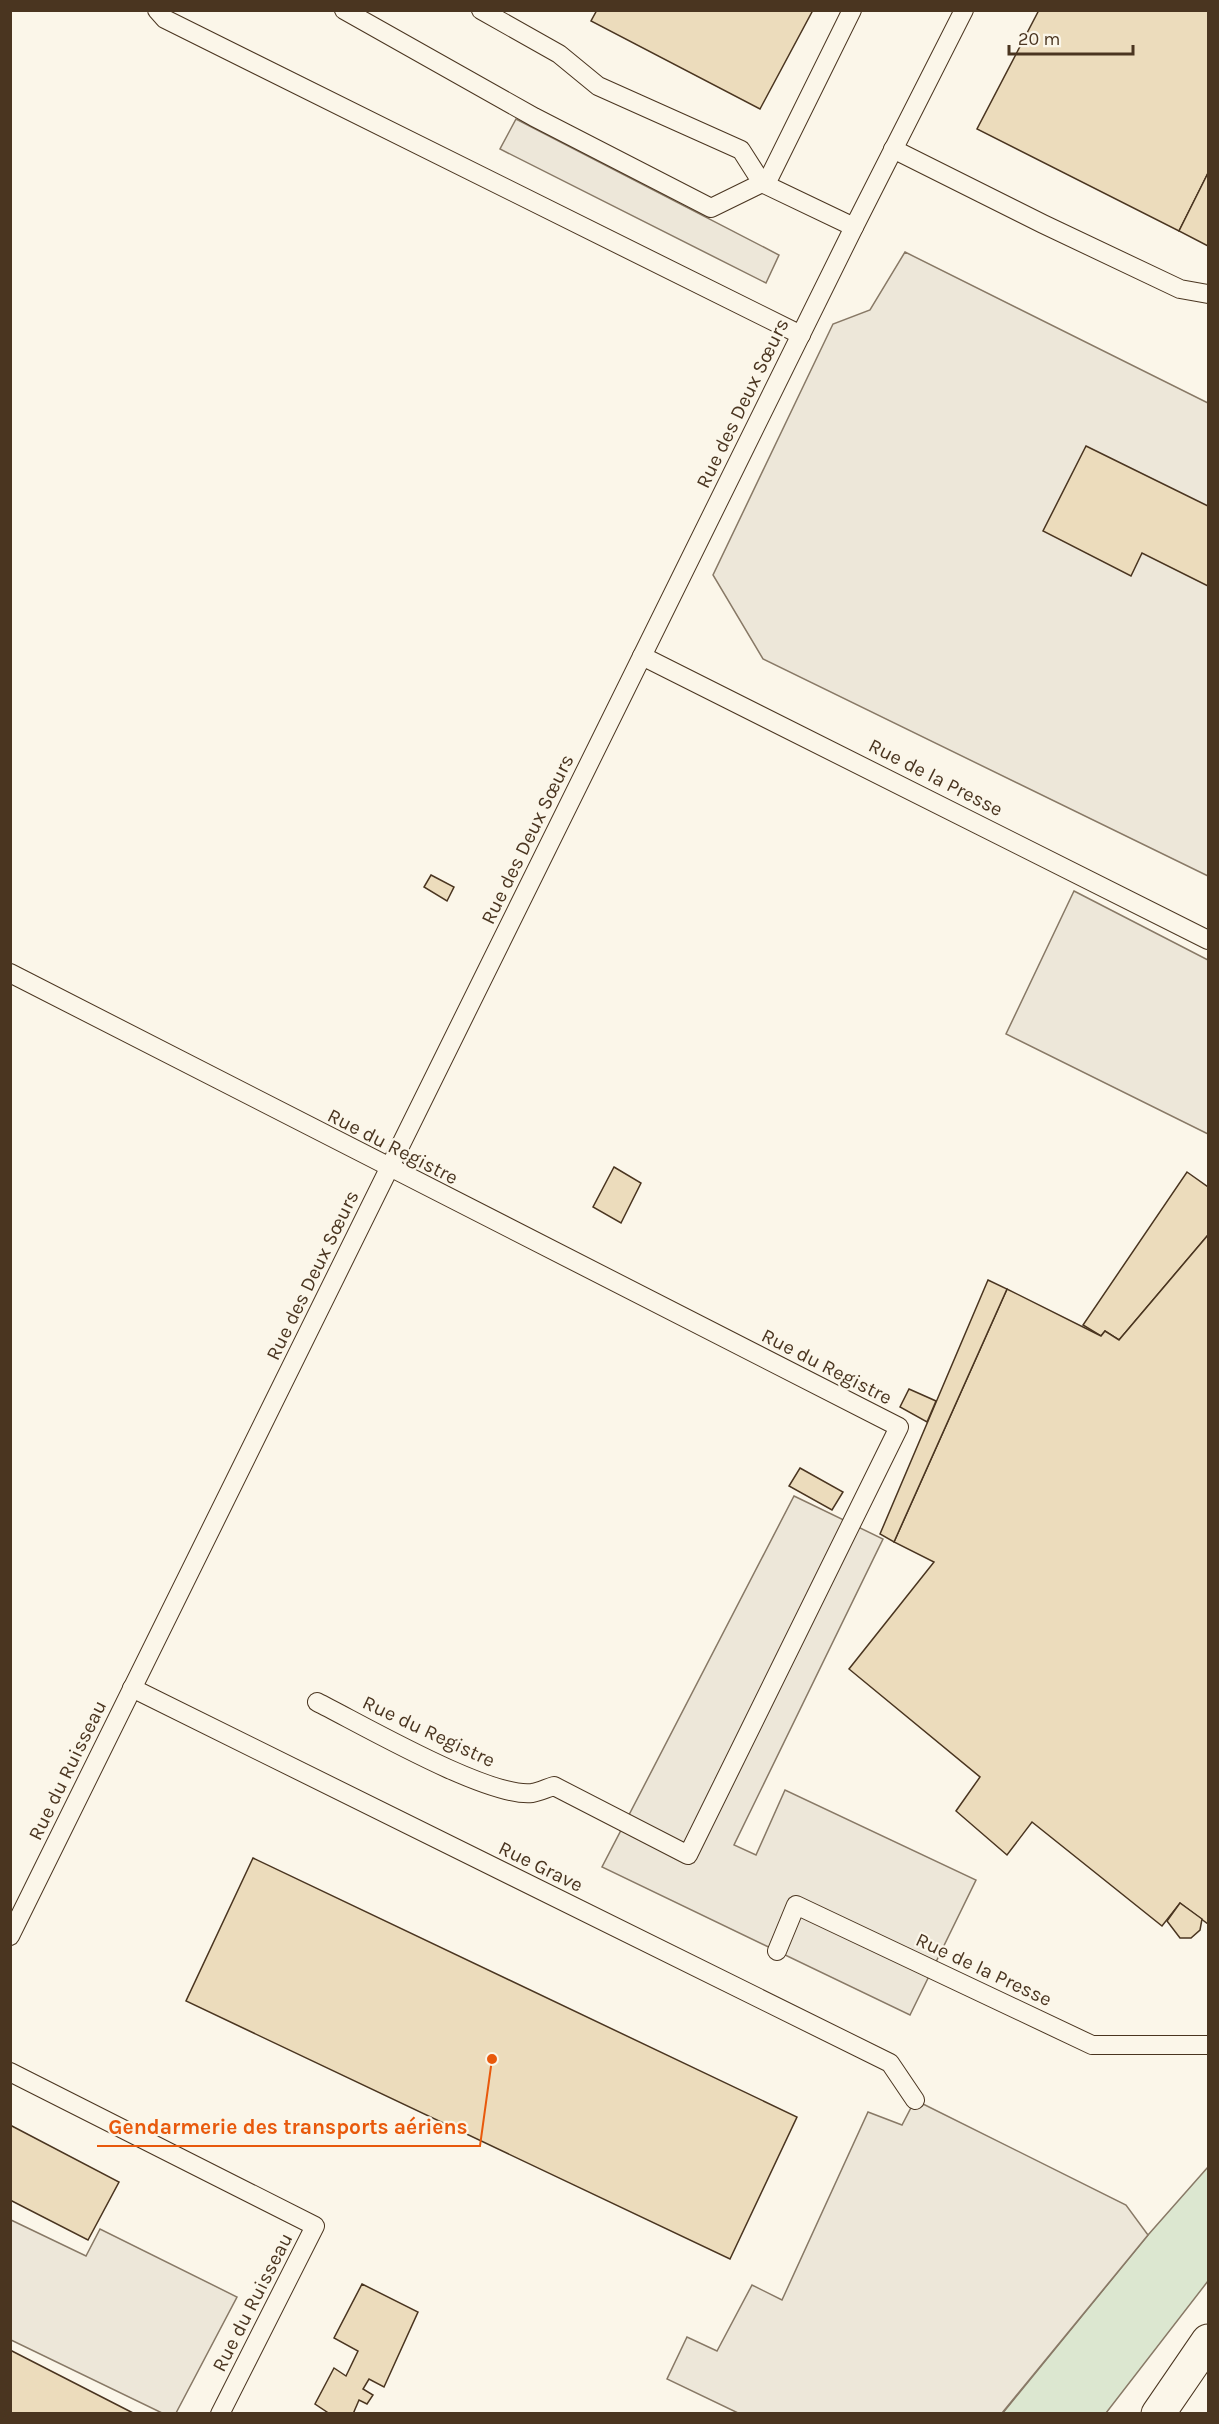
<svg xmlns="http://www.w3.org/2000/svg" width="1219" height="2424" font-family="Karla,sans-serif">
<rect width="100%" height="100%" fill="#fbf6e9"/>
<!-- green -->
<path fill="#dce7d0" stroke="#887966" stroke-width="1.5" d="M1208,2167V2281L1106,2413L1002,2414L1148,2235Z"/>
<!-- parking -->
<g fill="#ede7d9" stroke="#887966" stroke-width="1.5">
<path d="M516,119L779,255L766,283L500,149Z"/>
<path d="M905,252L1208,403V876L763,659L713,575L833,324L870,310Z"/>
<path d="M1074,891L1208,960V1134L1006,1034Z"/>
<path d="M794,1496L883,1539L734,1845L756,1855L785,1790L976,1880L910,2015L602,1867Z"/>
<path d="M915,2100L1126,2205L1148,2235L1002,2413H738L667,2379L687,2337L717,2351L752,2285L782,2300L868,2112L902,2125Z"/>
<path d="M11,2220L86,2256L100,2229L237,2297L176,2413H162L11,2340Z"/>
</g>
<!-- building -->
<g fill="#ecdcbc" stroke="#4a3520" stroke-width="1.5">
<path d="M597,10H813L760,109L591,21Z"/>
<path d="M1039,10H1208V173L1179,231L977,129Z"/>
<path d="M1208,173V246L1179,231Z"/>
<path d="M1086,446L1208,506V586L1142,553L1131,576L1043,531Z"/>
<path d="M431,875L454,887L447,901L424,887Z"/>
<path d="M614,1167L641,1183L621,1223L593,1207Z"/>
<path d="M1187,1172L1208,1187V1235L1119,1340L1105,1331L1101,1336L1083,1325Z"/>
<path d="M1208,1235V1924L1180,1903L1162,1926L1032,1822L1007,1855L956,1811L980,1777L849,1669L934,1562L894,1542L1007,1289L1101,1336L1105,1331L1119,1340Z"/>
<path d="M988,1280L1007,1289L894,1542L880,1534Z"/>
<path d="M909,1389L936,1401L927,1422L900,1407Z"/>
<path d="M800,1468L843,1492L832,1510L789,1486Z"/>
<path d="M253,1858L797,2117L730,2259L186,2001Z"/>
<path d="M1180,1903L1202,1919L1200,1930L1191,1938H1180L1167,1921Z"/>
<path d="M10,2125L119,2182L88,2240L10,2200Z"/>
<path d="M362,2284L418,2312L384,2387L369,2379L363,2389L373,2395L367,2404L359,2400L353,2414H330L315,2404L334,2368L346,2376L358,2351L334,2338Z"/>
<path d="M10,2350L135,2414H10Z"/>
</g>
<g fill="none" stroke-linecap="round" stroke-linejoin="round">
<!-- lane casing -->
<g stroke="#4a3520" stroke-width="20">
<g id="lane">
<path d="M157,10L165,19L801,335"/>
<path d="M344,10L534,117L711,208L762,183L854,227"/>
<path d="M481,10L559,54L598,86L741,150L762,183"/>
<path d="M893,149L1043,224L1180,289L1208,294"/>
<path d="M766,184L852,10"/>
<path d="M642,656L1208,940"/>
<path d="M10,973L899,1427L688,1855L554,1786C547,1788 539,1792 532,1793C488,1798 361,1724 317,1702"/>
<path d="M132,1688L890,2063L915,2100"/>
<path d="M10,1936L854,227L964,10"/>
<path d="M777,1951L796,1905L1092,2045H1208"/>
<path d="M10,2072L315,2226L220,2414"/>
</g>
</g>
<!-- secondary casing -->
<g stroke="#4a3520" stroke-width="35">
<path id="secondary" d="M1158,2414L1208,2341"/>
</g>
<!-- lane -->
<use href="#lane" stroke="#fbf6e9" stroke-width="18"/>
<!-- secondary -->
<use href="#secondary" stroke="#fbf6e9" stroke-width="33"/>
</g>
<g text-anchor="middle" stroke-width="4.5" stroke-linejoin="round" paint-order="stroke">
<!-- street labels -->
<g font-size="20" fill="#4a3520" stroke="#fbf6e9">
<text transform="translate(742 403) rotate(-64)" y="7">Rue des Deux Sœurs</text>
<text transform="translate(936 777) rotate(27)" y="7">Rue de la Presse</text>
<text transform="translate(527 839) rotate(-64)" y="7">Rue des Deux Sœurs</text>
<text transform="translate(393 1146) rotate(27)" y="7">Rue du Registre</text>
<text transform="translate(312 1275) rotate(-64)" y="7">Rue des Deux Sœurs</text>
<text transform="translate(827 1366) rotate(27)" y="7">Rue du Registre</text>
<text transform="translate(429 1731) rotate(25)" y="7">Rue du Registre</text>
<text transform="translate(67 1770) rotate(-64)" y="7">Rue du Ruisseau</text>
<text transform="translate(541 1866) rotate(26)" y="7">Rue Grave</text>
<text transform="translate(984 1969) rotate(25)" y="7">Rue de la Presse</text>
<text transform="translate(252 2302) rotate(-63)" y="7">Rue du Ruisseau</text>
</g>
</g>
<!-- callouts -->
<path fill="none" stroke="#e8590c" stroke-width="2" d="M492 2059L480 2146H97"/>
<circle fill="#e8590c" stroke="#fbf6e9" stroke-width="2" cx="492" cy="2059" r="6"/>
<g font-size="21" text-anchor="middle" font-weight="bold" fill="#e8590c" stroke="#fbf6e9" stroke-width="4.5" stroke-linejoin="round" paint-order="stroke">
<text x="288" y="2134">Gendarmerie des transports aériens</text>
</g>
<!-- border -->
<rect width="1219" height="2424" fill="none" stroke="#4a3520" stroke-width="24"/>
<!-- scale -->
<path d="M1009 45v9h124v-9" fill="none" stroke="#4a3520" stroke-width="3"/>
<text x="1018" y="45" font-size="18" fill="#4a3520" stroke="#fbf6e9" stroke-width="4.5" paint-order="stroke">20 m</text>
</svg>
